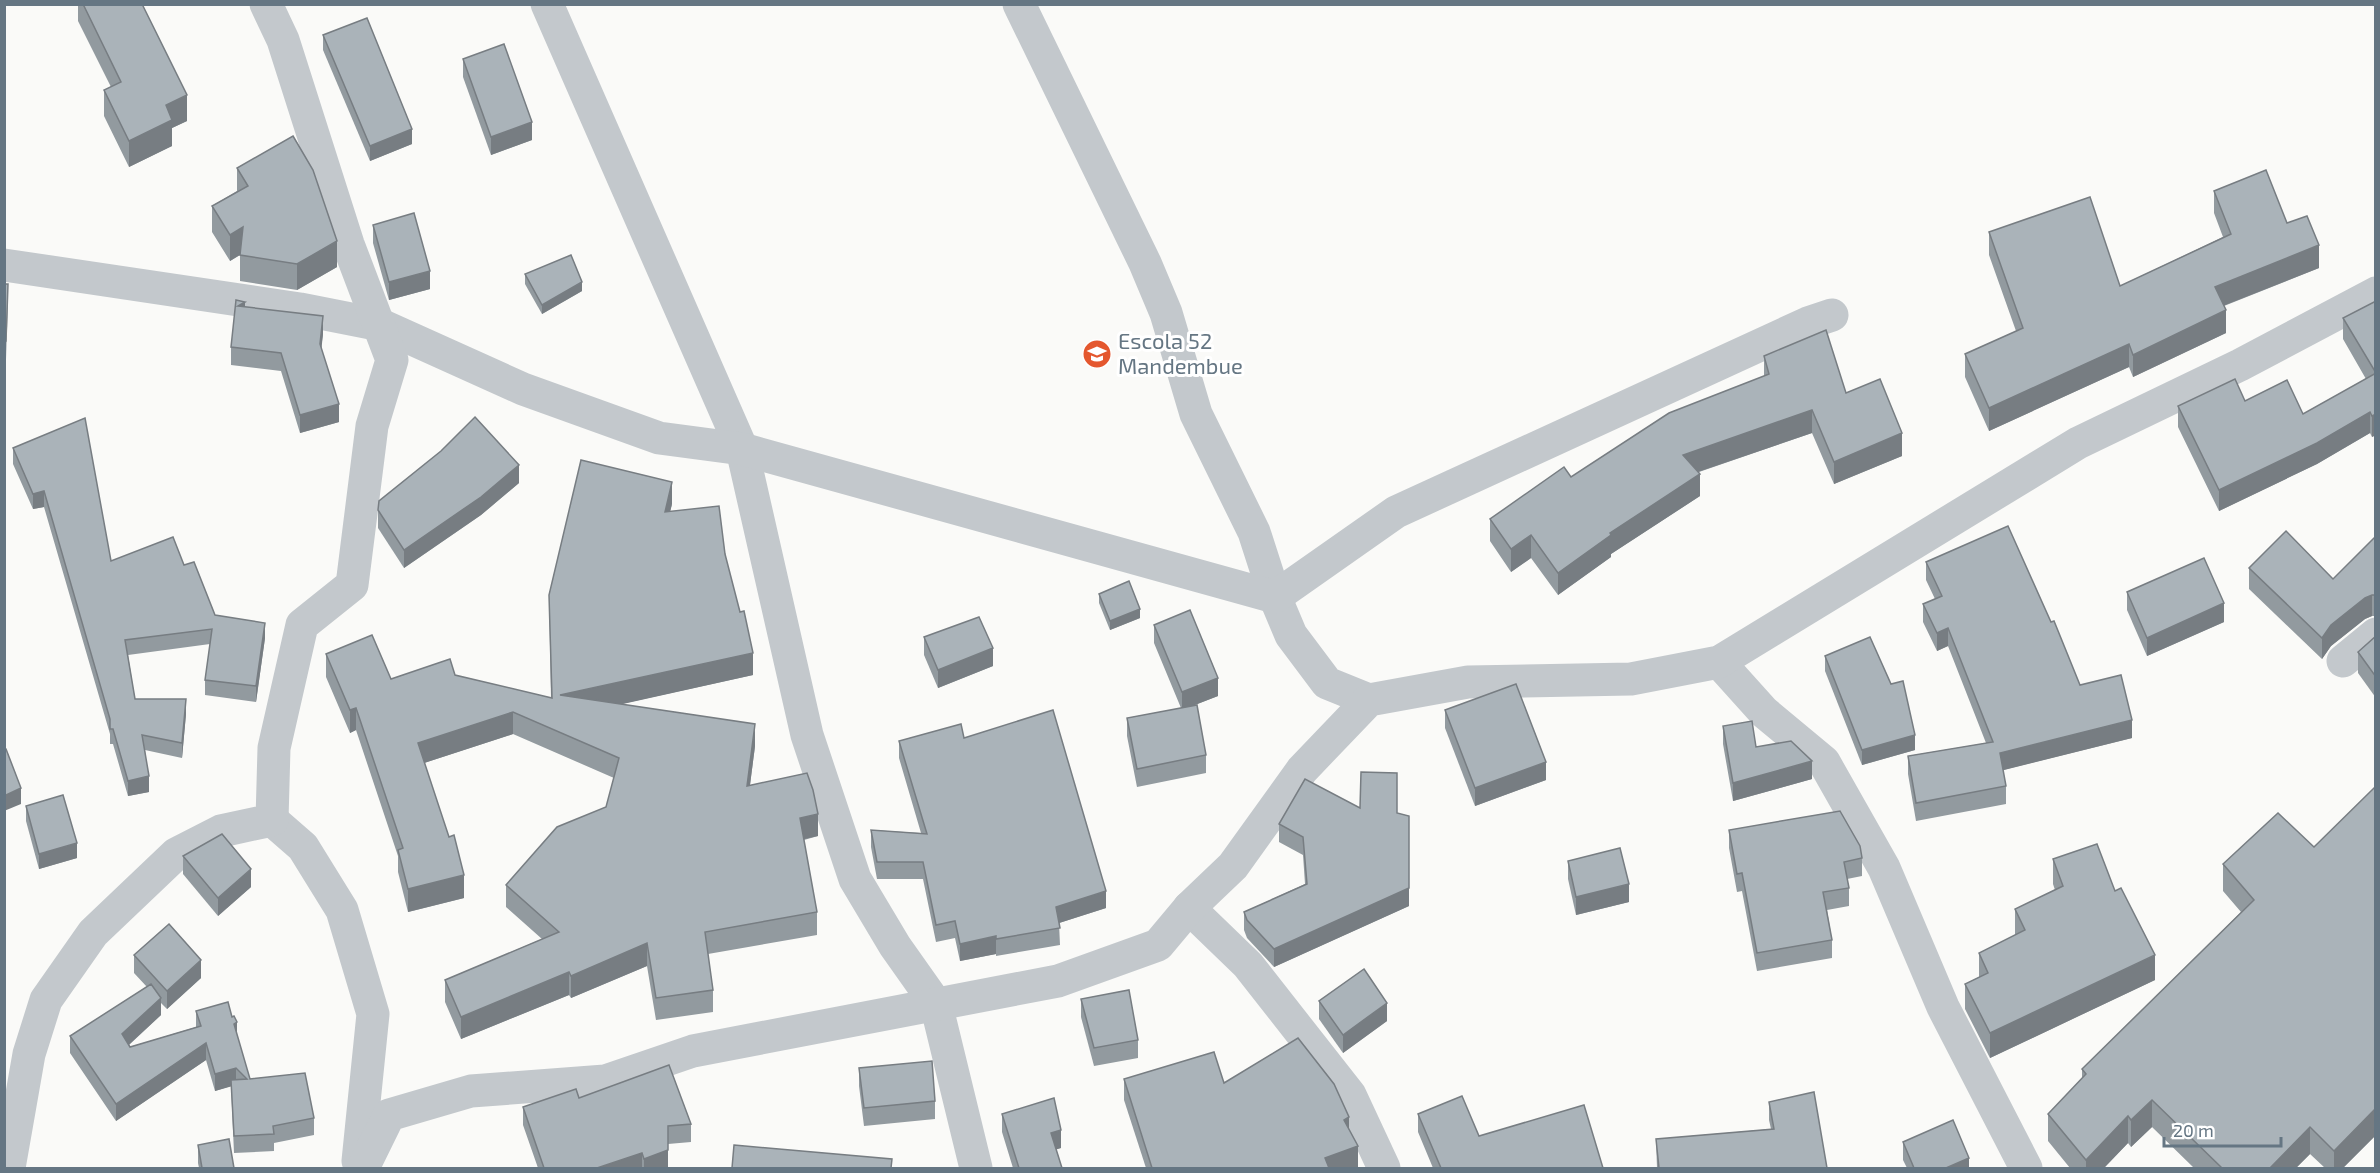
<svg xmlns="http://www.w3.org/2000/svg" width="2380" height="1173" font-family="'Exo 2',sans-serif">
<rect width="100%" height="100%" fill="#fafaf8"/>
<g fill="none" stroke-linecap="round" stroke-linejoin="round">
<!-- minor -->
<g stroke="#c3c8cc" stroke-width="33">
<path d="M547,4L742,449L807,735L855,879L895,946L936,1004L976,1168"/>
<path d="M1019,4L1145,263L1166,313L1196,414L1254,532L1275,597L1291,635L1327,683L1369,700"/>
<path d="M4,265L300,309L381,325L523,389L659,438L742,449L1275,597L1396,512L1808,323L1832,315"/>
<path d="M2343,661L2376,634"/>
<path d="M1719,662L1764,712L1824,762L1884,868L1943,1007L2026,1168"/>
<path d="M272,820L303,847L342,910L373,1014L358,1161"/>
<path d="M1189,908L1248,965L1350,1095L1384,1168"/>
<path d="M9,1168L29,1054L46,1000L93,933L176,854L221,831L272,820L274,748L302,625L352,585L372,426L392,360L348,244L283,40L266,4"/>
<path d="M363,1168L389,1115L471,1091L605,1081L693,1051L1058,981L1158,945L1189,908L1233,866L1302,770L1369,700L1468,682L1631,679L1719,662L2078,443L2240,365L2376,293"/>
</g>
</g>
<!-- wall -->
<g fill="#929a9f">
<path d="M78,4H142L187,121L172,128V146L129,167L104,116V90L111,87L78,21Z"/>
<path d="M323,35L412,144L370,161L323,50Z"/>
<path d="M463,59L532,140L491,155L463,77Z"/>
<path d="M237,168L337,267L297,290L240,281V255L230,261L212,232V206L237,191Z"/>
<path d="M2214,191L2287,223L2319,268L2224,306L2226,333L2133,377L2129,367L1989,431L1965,377V354L2016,331L1989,255V232L2120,286L2223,237L2214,213Z"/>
<path d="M373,225L430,289L389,300L373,243Z"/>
<path d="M525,274L582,291L542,314L525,284Z"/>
<path d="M4,284L8,302L6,359H4Z"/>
<path d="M2376,301V435L2372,437L2370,433L2317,464L2219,511L2178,427V406L2245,401L2303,414L2366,379L2343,339V318Z"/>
<path d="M245,307L323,334L321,348L339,422L300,433L281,371L231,365V347Z"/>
<path d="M1764,356L1846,393L1902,456L1834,484L1812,433L1699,472L1700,496L1611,554V557L1558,595L1531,558L1511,572L1490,541V519L1764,376Z"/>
<path d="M13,448L111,561L184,565L215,615L265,638L256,702L205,695V680L210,644L128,655L135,699L186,714L182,758L145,750L149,792L128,796L113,744H110V734L44,507L33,509L13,464Z"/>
<path d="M441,451L519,483L481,515L404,568L378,528V510Z"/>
<path d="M672,504L670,511L725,554L753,675L621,704L755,746L750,785L818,836L804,840L817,912V935L708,954L713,990V1012L656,1020L647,966L571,998L569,995L461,1039L445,1002V980L542,939L506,907V885L606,807L614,778L513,734L424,763L464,898L408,912L398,872V856L356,730L350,733L326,677V654L391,679L455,675L551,698L549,595Z"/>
<path d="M2376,536V616H2372L2365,619L2331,646L2322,659L2249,589V568L2333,579Z"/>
<path d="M1926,562L2051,622L2080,685L2132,738L2003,770L2006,786V804L1916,821L1908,774V756L1986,743L1948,646L1937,651L1923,622V604L1935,599L1926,580Z"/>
<path d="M2127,592L2224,622L2147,656L2127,610Z"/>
<path d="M1099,594L1140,618L1110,630L1099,603Z"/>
<path d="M1154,625L1218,696L1192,706L1206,755V773L1137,787L1127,736V718L1181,708L1154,643Z"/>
<path d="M2376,636V698L2358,673V652Z"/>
<path d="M924,637L993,666L938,688L924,655Z"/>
<path d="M1825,656L1891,684L1915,750L1862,765L1825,671Z"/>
<path d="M1445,710L1546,780L1475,806L1445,728Z"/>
<path d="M1723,726L1756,747L1812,779L1733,801L1723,744Z"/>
<path d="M899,741L1106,908L1059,923L1060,945L996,956V954L960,961L955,938L936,942L923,879H877L871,847V830L921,833L899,758Z"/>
<path d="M2376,790V1135L2343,1168H2325L2310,1154L2296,1168H2194L2152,1127L2131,1147L2128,1143L2104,1168H2070L2048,1141V1114L2082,1079V1069L2241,912L2223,891V864L2314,847Z"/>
<path d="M26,806L77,858L39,869L26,821Z"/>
<path d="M1360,808L1397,813L1409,816V906L1274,967L1247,938L1244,930V912L1305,884L1303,855L1279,842V824Z"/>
<path d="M1729,830L1862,858V876L1847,879L1849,888V906L1827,910L1832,940V958L1757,971L1742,891L1737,892L1729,848Z"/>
<path d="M183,856L251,887L218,916L183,874Z"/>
<path d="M2053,859L2115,891L2155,980L1990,1058L1965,1009V984L1979,977V953L2015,935V909L2055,890L2053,884Z"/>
<path d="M1568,861L1629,902L1576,915L1568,879Z"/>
<path d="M134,955L201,978L167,1009L161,1003V1015L129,1045L130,1047L196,1027V1011L237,1035L250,1079L314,1118V1135L274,1143V1151L234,1153L231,1086L215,1091L206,1060L116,1121L70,1053V1036L147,987L134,973Z"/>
<path d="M1081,999L1138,1040V1058L1094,1066L1081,1017Z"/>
<path d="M1319,1001L1387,1021L1343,1053L1319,1019Z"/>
<path d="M859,1068L935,1101V1119L864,1126L859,1086Z"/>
<path d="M1124,1079L1224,1083L1349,1130L1358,1167L1353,1168H1146L1124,1100Z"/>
<path d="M579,1098L691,1124V1142L668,1144V1168H538L523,1125V1107Z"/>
<path d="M1769,1102L1827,1168H1657L1656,1139L1771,1129L1769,1120Z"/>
<path d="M1002,1114L1061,1148L1056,1149L1062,1168H1013L1002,1132Z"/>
<path d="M1418,1114L1479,1136L1603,1168H1433L1418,1132Z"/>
<path d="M1903,1142L1969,1168H1907L1903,1160Z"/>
<path d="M198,1145L234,1168H199L198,1163Z"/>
</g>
<!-- shaded-wall -->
<g fill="#777d82">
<path d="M187,95V121L172,128V146L129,167V141L166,105Z"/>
<path d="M532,122V140L491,155V137Z"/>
<path d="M412,129V144L370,161V146Z"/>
<path d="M243,227V253L230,261V235Z"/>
<path d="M337,241V267L297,290V264Z"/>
<path d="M2319,245V268L2215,309V287Z"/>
<path d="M430,271V289L389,300V282Z"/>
<path d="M582,282V291L542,314V305Z"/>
<path d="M245,302V320L238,306Z"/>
<path d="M2226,310V333L2133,377V355Z"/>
<path d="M323,316V334L320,362V344Z"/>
<path d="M2129,344V367L1989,431V408Z"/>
<path d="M339,404V422L300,433V415Z"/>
<path d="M1812,410V433L1683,477V455Z"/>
<path d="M2370,412V433L2317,464L2219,511V490Z"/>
<path d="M2376,414V435L2372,437V416Z"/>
<path d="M1902,433V456L1834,484V462Z"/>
<path d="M519,465V483L481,515L404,568V550Z"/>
<path d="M1700,474V496L1611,554V557L1558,595V573L1610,533Z"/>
<path d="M672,482V504L665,534V512Z"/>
<path d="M44,491V507L33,509V494Z"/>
<path d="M1531,535V558L1511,572V549Z"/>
<path d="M2372,595V616L2365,619L2331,646L2322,659V638L2331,625L2365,598Z"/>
<path d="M2224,603V622L2147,656V638Z"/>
<path d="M1140,609V618L1110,630V621Z"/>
<path d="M265,623V638L256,702V686Z"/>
<path d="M1948,628V646L1937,651V633Z"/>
<path d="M993,648V666L938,688V670Z"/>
<path d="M753,653V675L560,718V695Z"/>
<path d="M1218,678V696L1182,710V692Z"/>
<path d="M186,699V714L182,758V743Z"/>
<path d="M356,708V730L350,733V710Z"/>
<path d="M513,712V734L418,765V743Z"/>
<path d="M2132,720V738L2000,771V753Z"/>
<path d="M755,724V746L747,808V786Z"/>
<path d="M1915,735V750L1862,765V750Z"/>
<path d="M1812,761V779L1733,801V783Z"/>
<path d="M1546,762V780L1475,806V788Z"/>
<path d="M149,776V792L128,796V781Z"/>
<path d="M21,788V804L4,811V796Z"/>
<path d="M818,814V836L800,840V818Z"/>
<path d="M77,843V858L39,869V854Z"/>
<path d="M251,869V887L218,916V898Z"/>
<path d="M464,875V898L408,912V889Z"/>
<path d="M1629,884V902L1576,915V897Z"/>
<path d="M1409,888V906L1274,967V949Z"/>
<path d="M1106,891V908L1056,924V907Z"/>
<path d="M996,936V954L960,961V944Z"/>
<path d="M647,943V966L571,998V976Z"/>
<path d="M2155,955V980L1990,1058V1033Z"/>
<path d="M201,960V978L167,1009V991Z"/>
<path d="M569,972V995L461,1039V1017Z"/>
<path d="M161,998V1015L122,1051V1034Z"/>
<path d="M1387,1003V1021L1343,1053V1035Z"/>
<path d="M237,1022V1039L234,1024Z"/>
<path d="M206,1043V1060L116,1121V1104Z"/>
<path d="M236,1068V1085L215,1091V1074Z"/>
<path d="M2152,1100V1127L2131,1147V1120Z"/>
<path d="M2376,1108V1135L2343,1168H2334V1151Z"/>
<path d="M2128,1116V1143L2104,1168H2086V1160Z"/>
<path d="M1349,1117V1138L1344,1120Z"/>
<path d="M2310,1127V1154L2296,1168H2270Z"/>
<path d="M1061,1130V1148L1051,1151V1133Z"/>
<path d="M1358,1146V1167L1353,1168H1325V1158Z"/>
<path d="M668,1150V1168H644V1159Z"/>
<path d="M642,1153V1168H597Z"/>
<path d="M1969,1158V1168H1946Z"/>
</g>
<!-- building -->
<g fill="#aab3b9" stroke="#777d82" stroke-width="1.5">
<path d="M83,4H142L187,95L166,105L172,120L129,141L104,90L121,82Z"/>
<path d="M367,18L412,129L370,146L323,35Z"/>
<path d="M504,44L532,122L491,137L463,59Z"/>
<path d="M293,136L313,170L337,241L297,264L240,255L243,227L230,235L212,206L248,186L237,168Z"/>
<path d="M2266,170L2287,223L2307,216L2319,245L2215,287L2226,310L2133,355L2129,344L1989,408L1965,354L2023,328L1989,232L2090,197L2120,286L2231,234L2214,191Z"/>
<path d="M414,213L430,271L389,282L373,225Z"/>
<path d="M571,255L582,282L542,305L525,274Z"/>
<path d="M4,284H8L6,341H4Z"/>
<path d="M236,300L245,302L238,306L323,316L320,344L339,404L300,415L281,353L231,347Z"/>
<path d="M2376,301V373L2343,318Z"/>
<path d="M1826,330L1846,393L1880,379L1902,433L1834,462L1812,410L1683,455L1700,474L1610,533L1611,535L1558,573L1531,535L1511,549L1490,519L1564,467L1571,477L1669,413L1769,374L1764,356Z"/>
<path d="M2376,373V414L2372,416L2370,412L2317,443L2219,490L2178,406L2235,379L2245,401L2287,380L2303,414Z"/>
<path d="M475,417L519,465L481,497L404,550L378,510L379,501L441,451Z"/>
<path d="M85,418L111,561L173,537L184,565L194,562L215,615L265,623L256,686L205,680L212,629L125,640L135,699H186L182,743L142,735L149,776L128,781L113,729H110V719L44,491L33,494L13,448Z"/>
<path d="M581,460L672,482L665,512L719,506L725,554L740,612L744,611L753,653L560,695L755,724L747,786L807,773L813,790L818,814L800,818L817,912L705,932L713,990L656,998L647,943L571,976L569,972L461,1017L445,980L559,932L506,885L557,827L606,807L619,758L513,712L418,743L449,837L454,835L464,875L408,889L398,850L403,848L356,708L350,710L326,654L372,635L391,679L450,659L455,675L552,698L549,595Z"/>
<path d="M2008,526L2051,622L2054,621L2080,685L2121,675L2132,720L2000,753L2006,786L1916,803L1908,756L1993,742L1948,628L1937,633L1923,604L1942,596L1926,562Z"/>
<path d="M2286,531L2333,579L2376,536V595H2372L2365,598L2331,625L2322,638L2249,568Z"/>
<path d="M2204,558L2224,603L2147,638L2127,592Z"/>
<path d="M1129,581L1140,609L1110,621L1099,594Z"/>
<path d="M1190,610L1218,678L1182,692L1154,625Z"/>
<path d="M979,617L993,648L938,670L924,637Z"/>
<path d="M2376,636V677L2358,652Z"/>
<path d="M1870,637L1891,684L1903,681L1915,735L1862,750L1825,656Z"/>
<path d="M1516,684L1546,762L1475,788L1445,710Z"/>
<path d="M1197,705L1206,755L1137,769L1127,718Z"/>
<path d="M1053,710L1106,891L1056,907L1060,928L996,939V936L960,944L955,921L936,925L923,862H877L871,830L927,834L899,741L961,724L964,738Z"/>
<path d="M1752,721L1756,747L1791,741L1812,761L1733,783L1723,726Z"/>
<path d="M4,749H6L21,788L4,796Z"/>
<path d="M1361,772L1397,773V813L1409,816V888L1274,949L1247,920L1244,912L1307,884L1303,837L1279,824L1305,779L1360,808Z"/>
<path d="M2374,788L2376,790V1108L2334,1151L2310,1127L2270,1168H2222L2152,1100L2131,1120L2128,1116L2086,1160L2048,1114L2086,1074L2082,1069L2254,900L2223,864L2278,813L2314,847Z"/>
<path d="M63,795L77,843L39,854L26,806Z"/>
<path d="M1840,811L1860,846L1862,858L1844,862L1849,888L1823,892L1832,940L1757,953L1742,873L1737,874L1729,830Z"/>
<path d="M222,834L251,869L218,898L183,856Z"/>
<path d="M2097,844L2115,891L2121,888L2155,955L1990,1033L1965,984L1988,973L1979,953L2025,930L2015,909L2063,886L2053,859Z"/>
<path d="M1620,848L1629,884L1576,897L1568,861Z"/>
<path d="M169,924L201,960L167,991L134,955Z"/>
<path d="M1364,969L1387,1003L1343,1035L1319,1001Z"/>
<path d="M151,984L161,998L122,1034L130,1047L201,1026L196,1011L228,1002L232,1017L234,1016L237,1022L234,1024L250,1079L305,1073L314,1118L273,1126L274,1134L234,1136L231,1080L247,1079L236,1068L215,1074L206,1043L116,1104L70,1036Z"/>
<path d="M1129,990L1138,1040L1094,1048L1081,999Z"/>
<path d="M1298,1038L1334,1084L1349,1117L1344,1120L1358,1146L1325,1158L1329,1168H1152L1124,1079L1214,1052L1224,1083Z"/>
<path d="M932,1061L935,1101L864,1108L859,1068Z"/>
<path d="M669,1065L691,1124L668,1126V1150L644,1159L642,1153L597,1168H544L523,1107L576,1089L579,1098Z"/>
<path d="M1814,1092L1827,1168H1659L1656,1139L1774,1129L1769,1102Z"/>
<path d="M1462,1096L1479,1136L1584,1105L1603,1168H1441L1418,1114Z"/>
<path d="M1054,1098L1061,1130L1051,1133L1062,1168H1019L1002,1114Z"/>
<path d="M1953,1120L1969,1158L1946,1168H1914L1903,1142Z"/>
<path d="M229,1139L234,1168H202L198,1145Z"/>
<path d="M734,1145L892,1159L891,1168H732Z"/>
</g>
<!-- icons -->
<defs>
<g id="school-disc" transform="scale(1.5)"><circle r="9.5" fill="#e4572e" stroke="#fff"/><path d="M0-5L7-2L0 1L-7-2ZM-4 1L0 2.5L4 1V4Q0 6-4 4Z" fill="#fff"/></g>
</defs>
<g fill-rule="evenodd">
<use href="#school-disc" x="1097" y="354"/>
</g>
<g text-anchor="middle" stroke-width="6" stroke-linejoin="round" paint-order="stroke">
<!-- poi labels -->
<g font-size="22" fill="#657683" stroke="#fff" text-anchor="start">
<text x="1118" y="349">Escola 52<tspan x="1118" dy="25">Mandembue</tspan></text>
</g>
</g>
<!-- border -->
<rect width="2380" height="1173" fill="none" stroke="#657683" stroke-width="12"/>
<!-- scale -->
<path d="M2164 1137v9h117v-9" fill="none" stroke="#657683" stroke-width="3"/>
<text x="2173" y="1137" font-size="18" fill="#657683" stroke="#ffffff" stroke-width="4.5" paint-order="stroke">20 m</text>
</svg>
